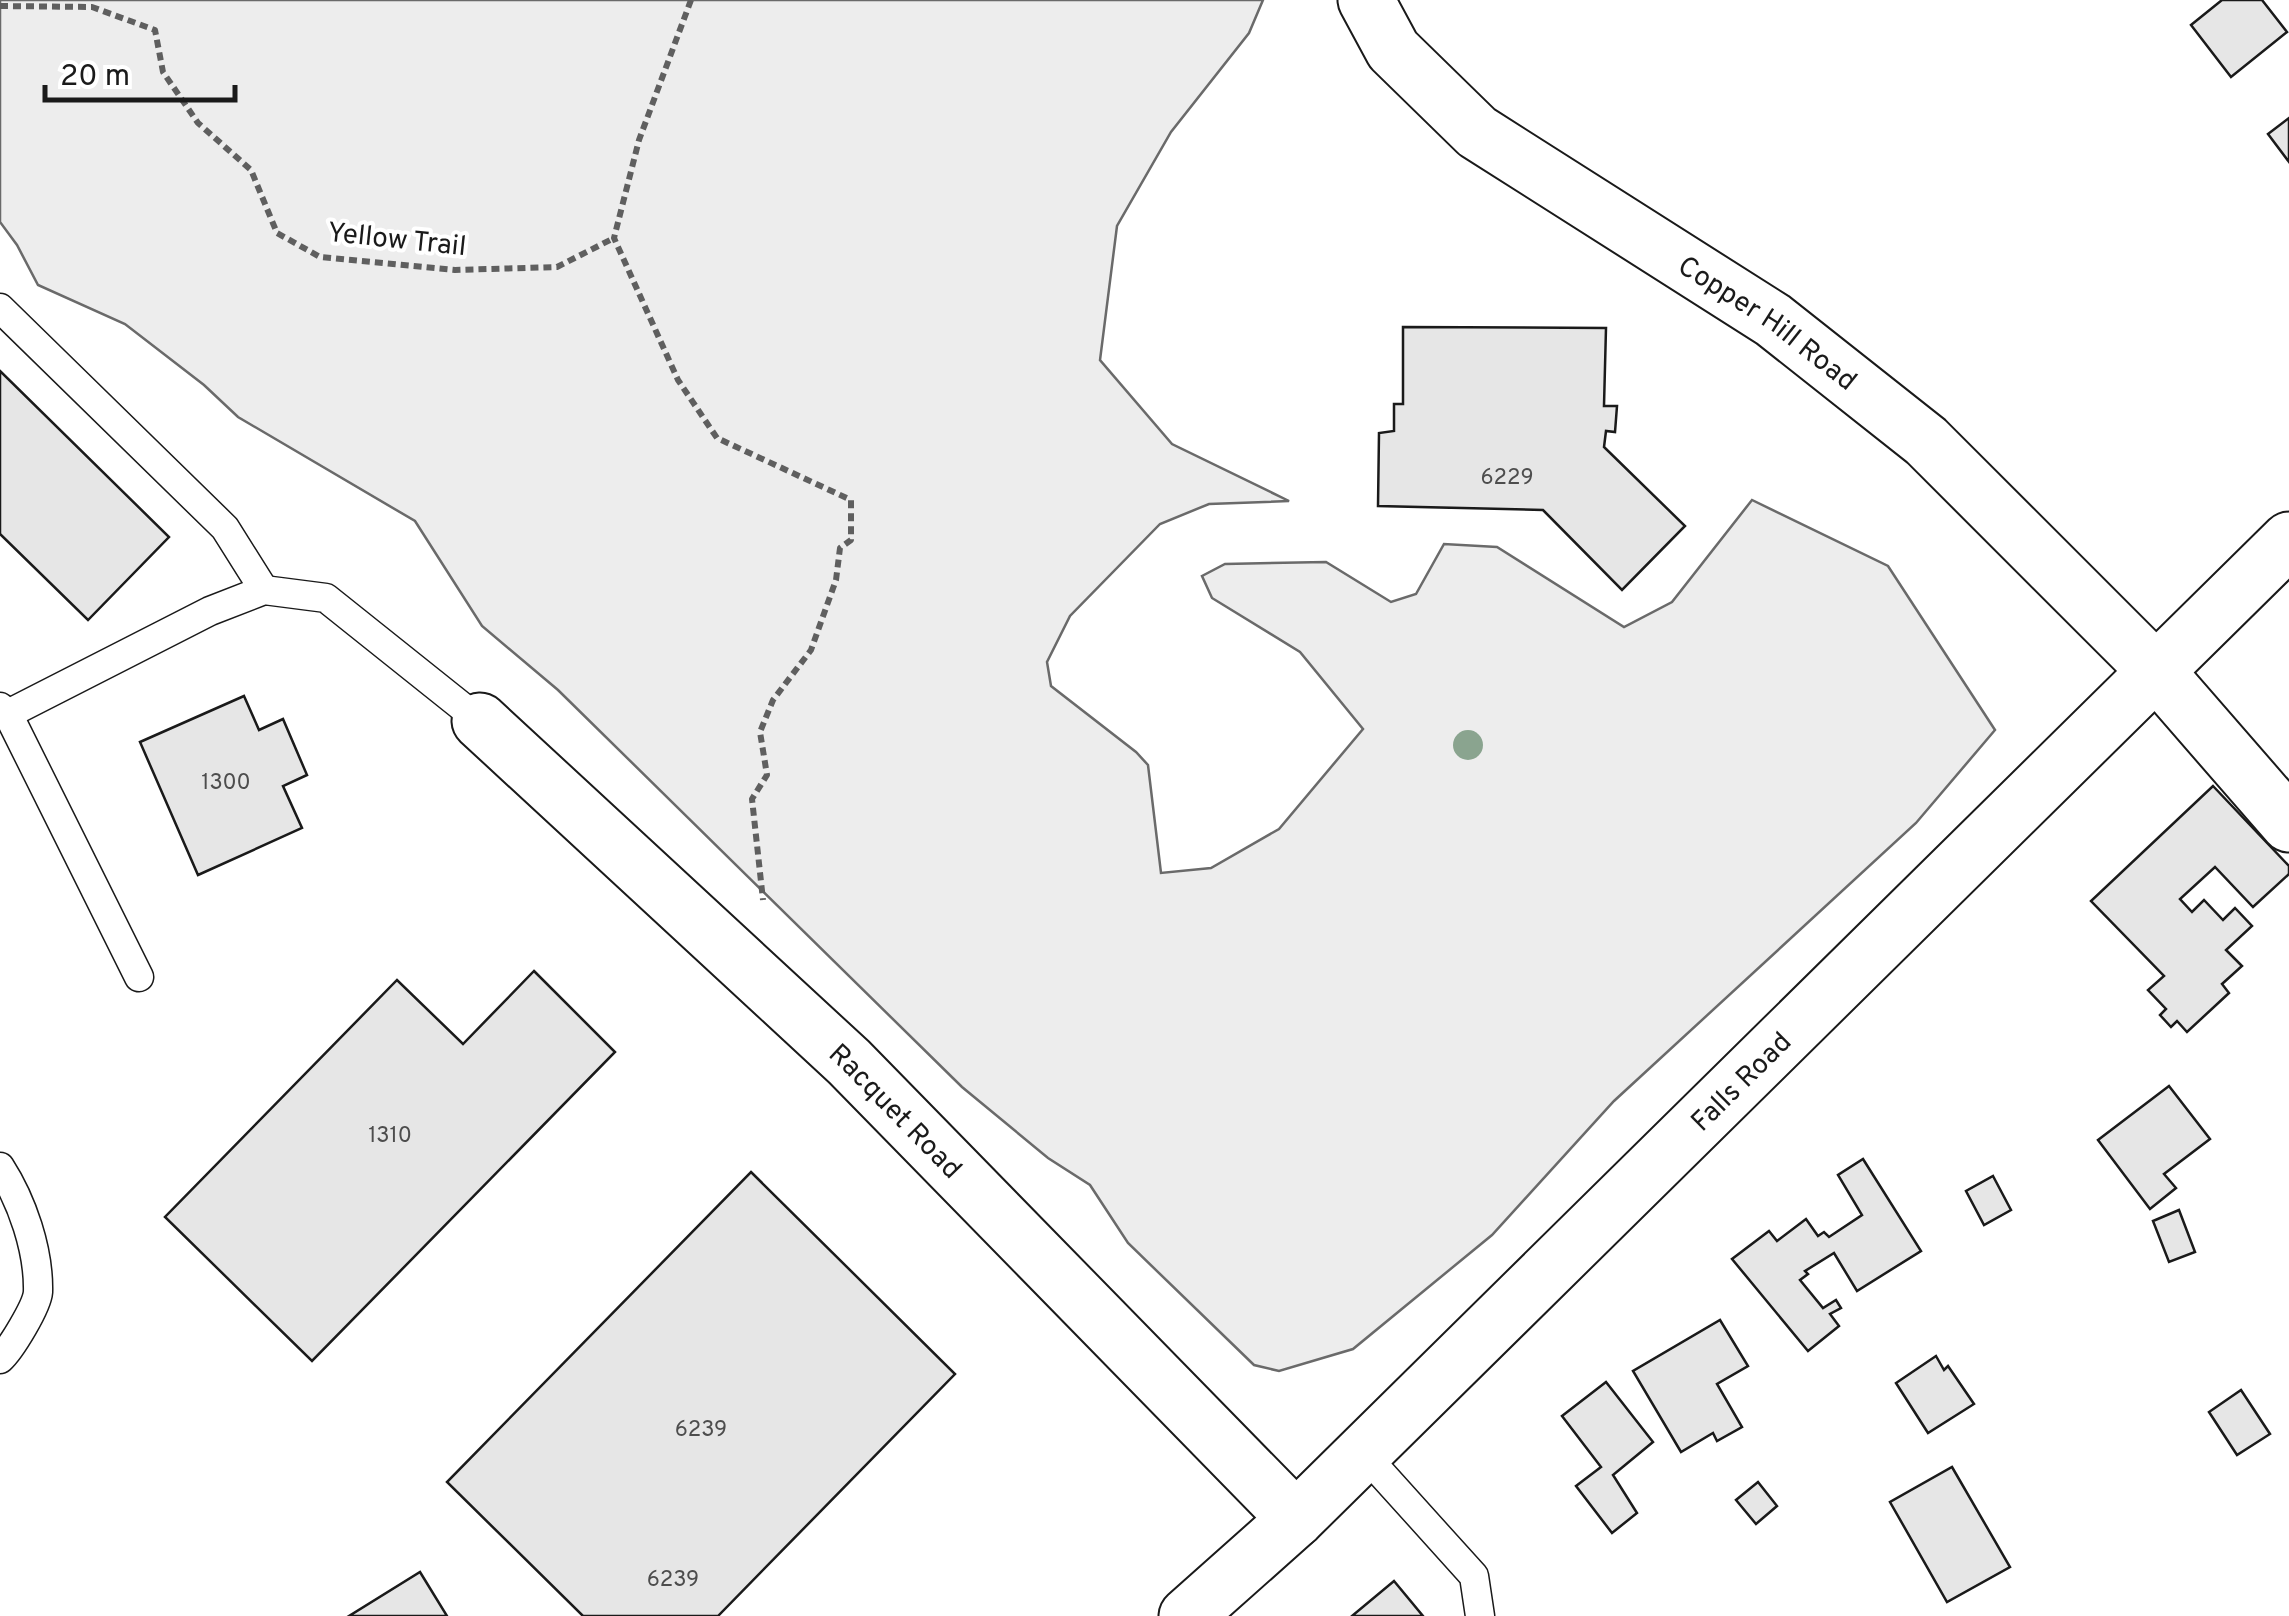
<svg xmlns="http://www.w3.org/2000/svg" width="2289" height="1616" font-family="Overpass,sans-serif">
<rect width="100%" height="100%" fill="#fff"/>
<!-- built -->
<path fill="#ededed" stroke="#6a6a6a" stroke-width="2.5" d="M0,0H1263L1249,33L1171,132L1117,226L1100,360L1172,444L1289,501L1209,504L1160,524L1070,616L1047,662L1051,686L1136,752L1148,765L1161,873L1211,868L1279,829L1363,729L1300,652L1212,598L1202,576L1225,564L1326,562L1391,602L1416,594L1444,544L1497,547L1624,627L1672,602L1752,500L1888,566L1995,730L1916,823L1614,1101L1492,1235L1353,1349L1279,1371L1254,1365L1128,1243L1090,1185L1048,1158L962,1087L558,690L482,626L415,521L238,417L204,385L125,324L38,285L17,245L0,222Z"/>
<!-- building -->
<g fill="#e6e6e6" stroke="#1a1a1a" stroke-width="2.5">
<path d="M2222,0H2262L2287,32L2231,77L2191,25Z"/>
<path d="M2289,118V162L2268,134Z"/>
<path d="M1403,327L1606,328L1604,406H1617L1615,432L1606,431L1604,447L1685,526L1622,590L1543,510L1378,506L1379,433L1394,431V404H1403Z"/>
<path d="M0,371L169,537L88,620L0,534Z"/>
<path d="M244,696L259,730L283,719L307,775L283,786L302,828L198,875L140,742Z"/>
<path d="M2213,786L2289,866V874L2253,907L2215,867L2180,899L2192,912L2204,900L2223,920L2235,908L2252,926L2226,950L2242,966L2222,984L2229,993L2187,1032L2177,1021L2171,1027L2160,1015L2166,1009L2148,990L2164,976L2091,901Z"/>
<path d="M534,971L615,1052L312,1361L165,1217L397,980L463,1044Z"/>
<path d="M2169,1086L2210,1139L2164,1174L2176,1188L2150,1209L2098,1140Z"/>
<path d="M1863,1159L1921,1251L1857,1291L1834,1253L1805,1271L1808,1274L1800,1280L1823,1308L1836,1300L1841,1308L1830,1314L1839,1326L1808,1351L1732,1259L1769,1231L1777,1241L1806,1219L1818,1236L1824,1232L1829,1237L1862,1215L1838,1175Z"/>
<path d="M751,1172L955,1374L718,1616H583L447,1482Z"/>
<path d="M1993,1176L2011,1210L1984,1225L1966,1191Z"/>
<path d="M2179,1210L2195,1252L2169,1262L2153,1221Z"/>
<path d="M1720,1320L1748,1366L1717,1384L1742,1427L1717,1441L1713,1433L1681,1452L1633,1371Z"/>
<path d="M1936,1356L1944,1370L1948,1366L1974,1404L1928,1433L1896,1383Z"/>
<path d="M1606,1382L1653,1442L1613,1475L1637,1513L1612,1533L1576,1486L1601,1467L1562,1416Z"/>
<path d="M2241,1390L2270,1434L2237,1455L2209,1412Z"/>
<path d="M1952,1467L2010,1567L1947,1602L1890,1502Z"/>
<path d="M1758,1482L1777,1506L1756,1524L1736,1500Z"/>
<path d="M420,1572L447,1616H349Z"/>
<path d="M1394,1581L1423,1616H1352Z"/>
</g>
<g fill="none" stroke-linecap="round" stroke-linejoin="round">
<!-- lane casing -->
<g stroke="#1a1a1a" stroke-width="31">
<g id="lane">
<path d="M0,308L225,528L264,590"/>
<path d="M0,707L8,714L139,977"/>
<path d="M8,714L210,611L264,590L326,598L480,721"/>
<path d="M0,1167C22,1201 39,1250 38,1292C37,1306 11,1349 0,1359"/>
<path d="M1363,1453L1474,1576L1480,1616"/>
</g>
</g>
<!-- street casing -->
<g stroke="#1a1a1a" stroke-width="59">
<g id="street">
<path id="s1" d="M1366,0L1393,50L1477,132L1773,320L1926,441L2156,671L2289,824"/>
<path id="s2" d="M480,721L849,1062L1296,1519"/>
</g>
</g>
<!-- secondary casing -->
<g stroke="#1a1a1a" stroke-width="59">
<g id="secondary">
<path id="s3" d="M1187,1616L1296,1519L2289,540"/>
</g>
</g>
<!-- path -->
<g stroke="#5f5f5f" stroke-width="6" stroke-dasharray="8 5" stroke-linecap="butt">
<path d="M691,0L639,140L614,238L678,380L717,438L851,500V540L840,548L836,580L811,650L773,700L760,732L767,775L752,799L763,900"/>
<path d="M0,6L92,7L155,30L163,72L198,123L251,170L277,233L320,257L455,270L557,267L614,238"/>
</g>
<!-- lane -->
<use href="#lane" stroke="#fff" stroke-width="28"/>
<!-- street -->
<use href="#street" stroke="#fff" stroke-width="55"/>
<!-- secondary -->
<use href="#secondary" stroke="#fff" stroke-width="55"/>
</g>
<!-- trees -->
<circle fill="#8aa48f" cx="1468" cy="745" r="15"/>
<g text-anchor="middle" stroke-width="8" stroke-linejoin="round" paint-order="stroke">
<!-- number labels -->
<g font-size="22" fill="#4d4d4d">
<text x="1507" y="484">6229</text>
<text x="226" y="789">1300</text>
<text x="390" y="1142">1310</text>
<text x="701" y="1436">6239</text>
<text x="673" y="1586">6239</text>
</g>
<!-- street labels -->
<g font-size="28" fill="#1a1a1a" stroke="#fff">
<text transform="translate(397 238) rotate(6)" y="10">Yellow Trail</text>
<text dy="10" stroke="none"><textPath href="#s1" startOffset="522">Copper Hill Road</textPath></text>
<text dy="10" stroke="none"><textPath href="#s3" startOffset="770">Falls Road</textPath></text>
<text dy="10" stroke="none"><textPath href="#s2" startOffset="570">Racquet Road</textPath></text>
</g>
</g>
<!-- scale -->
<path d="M45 85v15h190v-15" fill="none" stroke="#1a1a1a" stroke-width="5"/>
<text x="60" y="85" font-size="30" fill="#1a1a1a" stroke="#ffffff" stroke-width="8" paint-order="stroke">20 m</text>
</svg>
